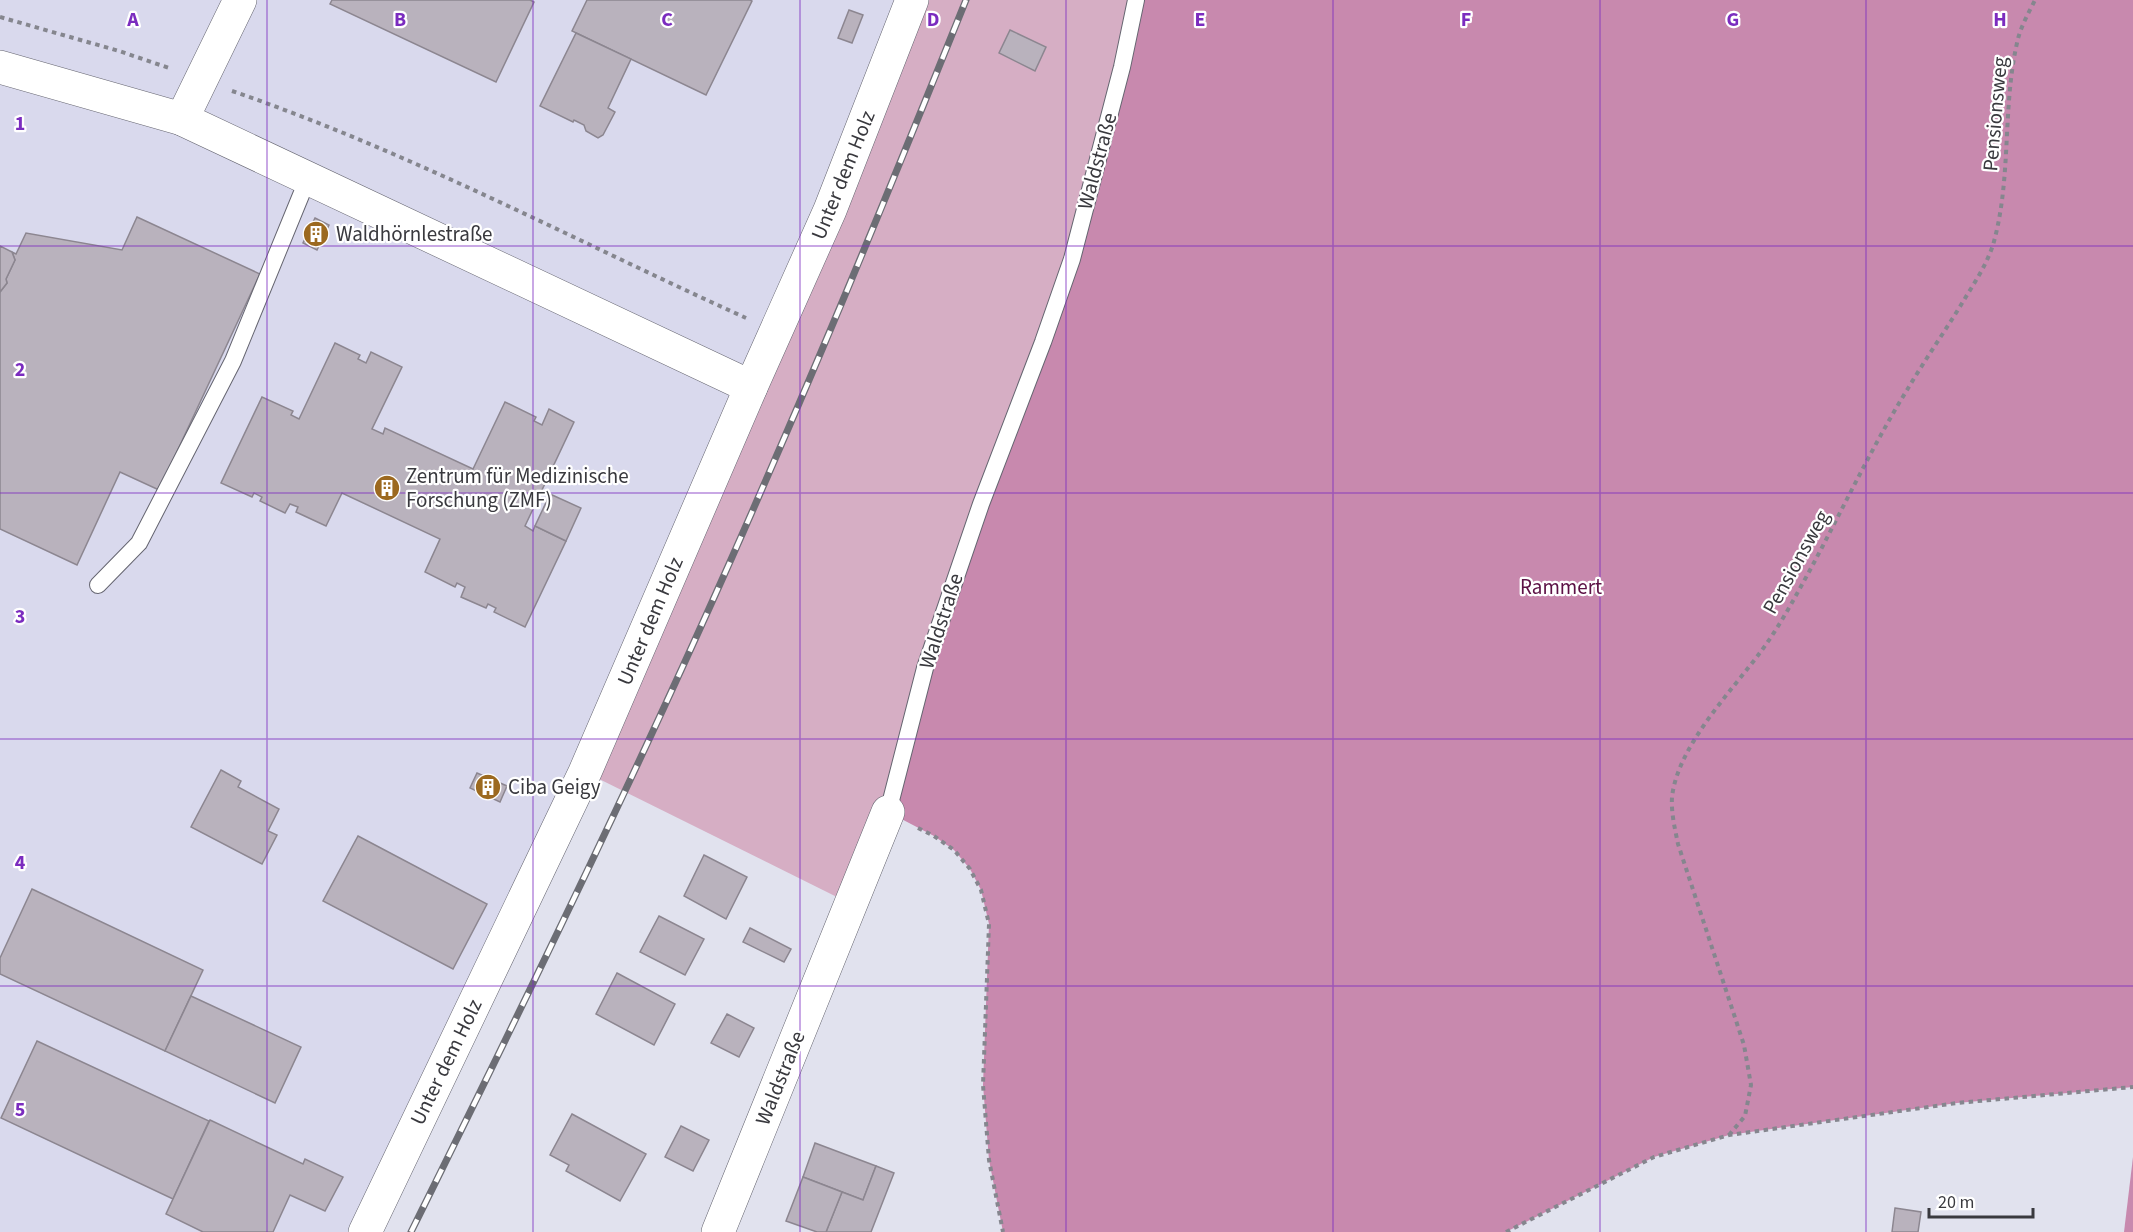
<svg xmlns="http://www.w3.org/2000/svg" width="2133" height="1232" font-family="'Source Sans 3',sans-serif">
<rect width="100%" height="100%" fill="#e1e2ee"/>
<!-- built -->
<path fill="#d9d9ed" d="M0,0H912L365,1232H0Z"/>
<!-- green -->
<path fill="#d6aec4" d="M912,0H1136L1072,259L851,904L585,772Z"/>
<!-- forest -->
<g fill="#c889ae">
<path d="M1136,0H2133V1087L1957,1103L1729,1135L1654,1157L1506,1232H1003L989,1160L983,1085L989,924L981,890L970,869L954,850L934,836L888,812L925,668L1043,342Z"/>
<path d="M2133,1157V1232H2124Z"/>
</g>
<!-- building -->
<g fill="#b9b2bd" stroke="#8c8690" stroke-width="1.5">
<path d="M332,0H530L534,2L496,82L330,4Z"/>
<path d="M587,0H750L752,1L706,95L572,31Z"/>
<path d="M849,10L863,15L852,43L838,38Z"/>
<path d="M1010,30L1046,47L1035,71L999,53Z"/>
<path d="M576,33L631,59L608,108L615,112L603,135L598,138L586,131L584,125L574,120L573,122L540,106Z"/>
<path d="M137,217L260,274L159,490L120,472L77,565L0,529V292L7,283L6,279L15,260L12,252L16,254L26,233L122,250Z"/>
<path d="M315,218L329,225L317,250L303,243Z"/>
<path d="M0,246L12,252L15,260L6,279L7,283L0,292Z"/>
<path d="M335,343L360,355L358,359L366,363L371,352L402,367L372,429L383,434L385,428L473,469L505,402L536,417L534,421L542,425L549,409L574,422L525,526L533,531L535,526L566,541L525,627L494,612L496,608L488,604L486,608L461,597L465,587L457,583L455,587L425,572L440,539L342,493L326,526L296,512L298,507L290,504L285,513L260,501L262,497L254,493L252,497L221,483L262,397L293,411L291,415L299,419Z"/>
<path d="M550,494L581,508L566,541L535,526Z"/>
<path d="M221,770L241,781L238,787L279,809L268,831L277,835L262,864L191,827Z"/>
<path d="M477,773L507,786L500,802L470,788Z"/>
<path d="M358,836L487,904L453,969L323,901Z"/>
<path d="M704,855L747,877L726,919L684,896Z"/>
<path d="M32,889L203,970L165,1051L0,974V958Z"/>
<path d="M659,916L704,939L685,975L640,952Z"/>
<path d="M750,928L791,949L784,962L743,942Z"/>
<path d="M617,973L675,1004L654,1045L596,1014Z"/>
<path d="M191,996L301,1047L275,1103L165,1051Z"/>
<path d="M727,1014L754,1028L739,1057L711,1043Z"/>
<path d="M37,1041L209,1121L173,1199L1,1118Z"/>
<path d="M572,1114L646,1154L620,1201L566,1171L569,1165L550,1155Z"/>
<path d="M210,1120L303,1164L305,1159L343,1177L325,1211L290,1195L273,1232H203L166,1214Z"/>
<path d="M681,1126L709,1140L693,1171L665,1157Z"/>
<path d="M815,1143L876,1166L863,1200L803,1177Z"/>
<path d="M876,1166L894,1173L871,1232H826L842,1192L863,1200Z"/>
<path d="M803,1177L842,1192L826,1232H817L786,1221Z"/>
<path d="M1895,1208L1921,1212L1918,1232H1892Z"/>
</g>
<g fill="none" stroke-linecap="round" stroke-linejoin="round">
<!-- lane casing -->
<g stroke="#656570" stroke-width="18">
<g id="lane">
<path d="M98,585L139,543L233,361L308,178"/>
<path d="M888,812L925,668L981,504L1043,342L1072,259L1122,67L1136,0"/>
</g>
</g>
<!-- street casing -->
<g stroke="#656570" stroke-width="34">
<g id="street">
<path d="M0,67L182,119L751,387"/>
<path d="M182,119L240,0"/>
<path d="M365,1232L585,772L751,387L830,210L912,0"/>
<path d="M718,1232L888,812"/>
</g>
</g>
<!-- path -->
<g stroke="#85868e" stroke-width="4" stroke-dasharray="4.5 4.5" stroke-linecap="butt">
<path d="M0,17L119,51L169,68"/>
<path d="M232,91C410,152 576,241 746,318"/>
<path d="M918,828L934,836L954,850L970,869L981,890L989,924L983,1085L989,1160L1003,1232"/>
<path d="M1729,1135L1745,1116L1751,1085L1744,1045L1678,844C1675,829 1671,813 1672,797C1678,745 1732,691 1762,650C1776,631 1788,610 1799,590C1836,524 1867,455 1907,390C1926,358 1948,327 1967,295C1977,279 1987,263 1993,245C2012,179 2002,109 2017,43C2020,28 2028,14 2035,0"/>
<path d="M1506,1232L1654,1157L1729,1135L1957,1103L2133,1087"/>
</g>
<!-- lane -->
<use href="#lane" stroke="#fff" stroke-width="16"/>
<!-- street -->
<use href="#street" stroke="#fff" stroke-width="33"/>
<!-- rail casing -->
<g stroke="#6c6d74" stroke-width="7">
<path id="rail" d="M411,1232C532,987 653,740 762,489C833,327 900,164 966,0"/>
</g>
<!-- rail -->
<use href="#rail" stroke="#fff" stroke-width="4.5" stroke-dasharray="14" stroke-linecap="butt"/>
</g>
<!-- grid -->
<path fill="none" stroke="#7b2cbf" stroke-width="1.5" stroke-opacity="0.55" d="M267,0V1232M533,0V1232M800,0V1232M1066,0V1232M1333,0V1232M1600,0V1232M1866,0V1232M0,246H2133M0,493H2133M0,739H2133M0,986H2133"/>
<!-- icons -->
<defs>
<g id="building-disc" transform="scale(1.35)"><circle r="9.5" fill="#9c691f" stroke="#fff"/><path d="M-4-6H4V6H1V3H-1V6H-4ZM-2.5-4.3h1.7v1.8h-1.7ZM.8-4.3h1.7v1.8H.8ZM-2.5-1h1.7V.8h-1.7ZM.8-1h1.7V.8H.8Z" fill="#fff"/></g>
</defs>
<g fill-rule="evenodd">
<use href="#building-disc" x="316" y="234"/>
<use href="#building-disc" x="387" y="488"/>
<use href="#building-disc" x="488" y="787"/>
</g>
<g text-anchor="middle" stroke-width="4.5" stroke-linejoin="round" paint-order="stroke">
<!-- street labels -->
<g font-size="21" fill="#39393e" stroke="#fff">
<text transform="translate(1995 114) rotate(-85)" y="7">Pensionsweg</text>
<text transform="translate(1097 161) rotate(-75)" y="7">Waldstraße</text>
<text transform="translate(843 175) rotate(-68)" y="7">Unter dem Holz</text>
<text transform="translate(1796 562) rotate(-61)" y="7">Pensionsweg</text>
<text transform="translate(650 621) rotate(-67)" y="7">Unter dem Holz</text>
<text transform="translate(941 621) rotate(-72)" y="7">Waldstraße</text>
<text transform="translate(446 1062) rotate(-64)" y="7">Unter dem Holz</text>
<text transform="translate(780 1078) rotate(-68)" y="7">Waldstraße</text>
</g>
<!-- poi labels -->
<g font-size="21" fill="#39393e" stroke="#fff" text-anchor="start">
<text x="336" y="241">Waldhörnlestraße</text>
<text x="406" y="483">Zentrum für Medizinische<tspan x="406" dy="24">Forschung (ZMF)</tspan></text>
<text x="508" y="794">Ciba Geigy</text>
</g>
<!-- park labels -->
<g font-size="21" fill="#5c1145" stroke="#fff">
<text x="1561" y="594">Rammert</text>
</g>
</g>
<g font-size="20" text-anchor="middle" font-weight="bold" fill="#7b2cbf" stroke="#fff" stroke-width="4.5" stroke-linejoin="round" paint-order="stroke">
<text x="133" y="26">A</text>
<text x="400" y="26">B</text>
<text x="667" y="26">C</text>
<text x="933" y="26">D</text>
<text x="1200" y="26">E</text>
<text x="1466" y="26">F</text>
<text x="1733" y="26">G</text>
<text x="2000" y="26">H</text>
<text x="20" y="130">1</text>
<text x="20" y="376">2</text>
<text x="20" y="623">3</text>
<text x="20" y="869">4</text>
<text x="20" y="1116">5</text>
</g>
<!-- scale -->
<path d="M1929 1208v9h104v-9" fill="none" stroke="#39393e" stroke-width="3"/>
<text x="1938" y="1208" font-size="18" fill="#39393e" stroke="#ffffff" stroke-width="4.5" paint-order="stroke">20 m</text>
</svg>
